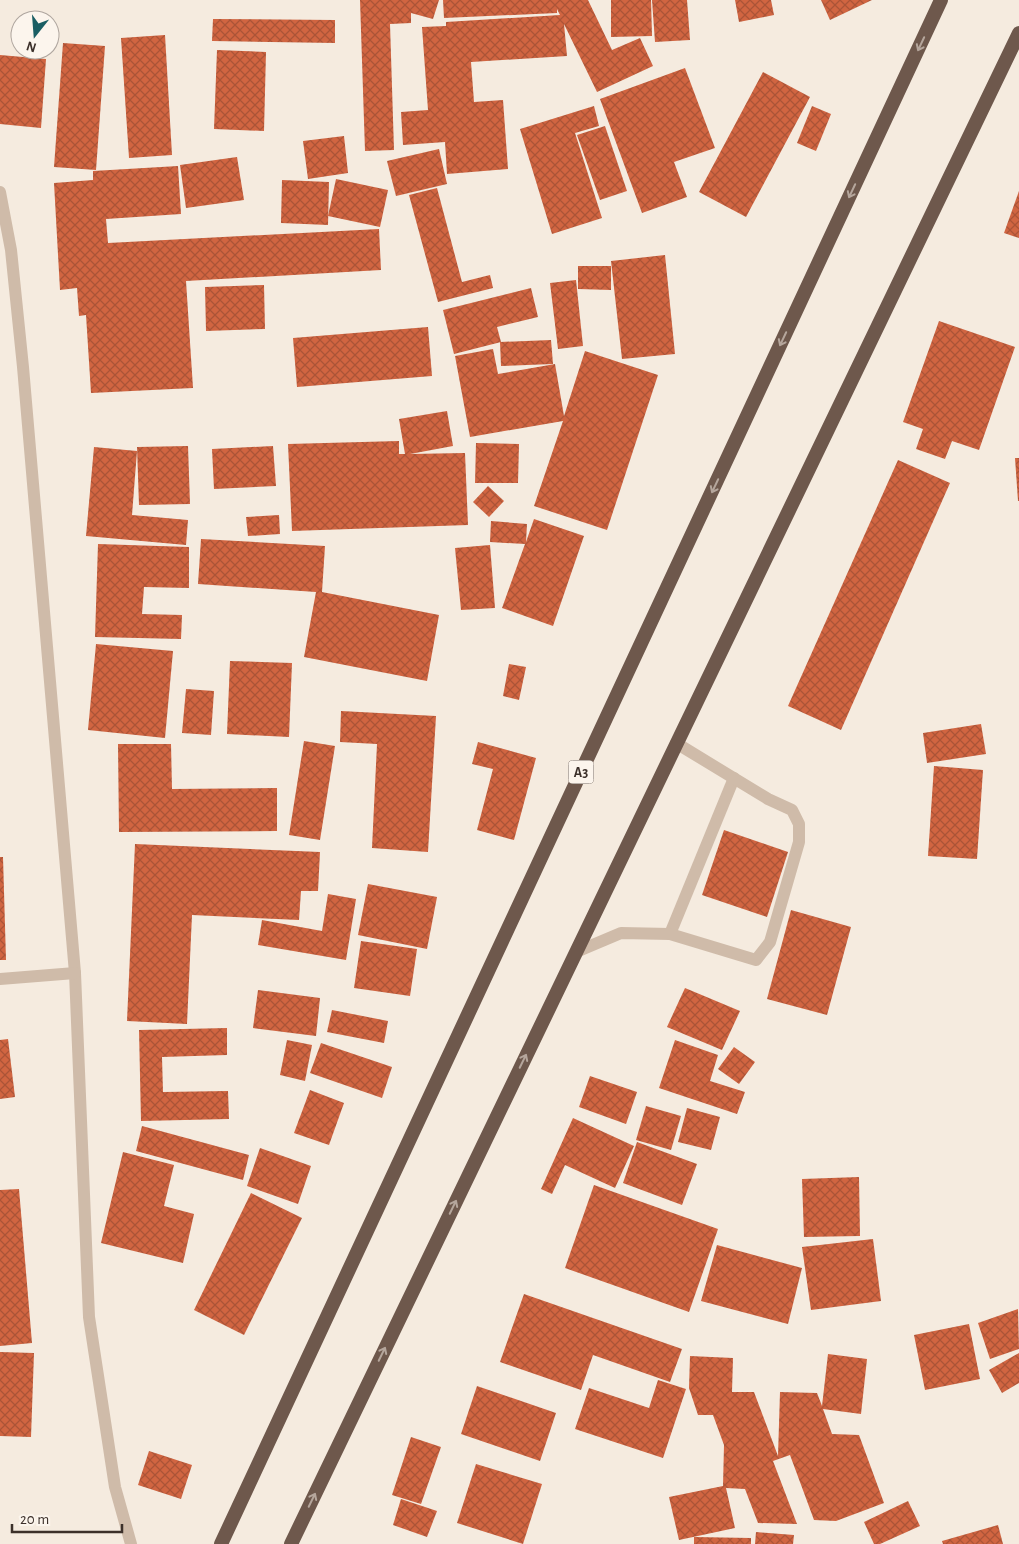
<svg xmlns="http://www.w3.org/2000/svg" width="1019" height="1544" font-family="'Alegreya Sans',sans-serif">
<defs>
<pattern id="building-cross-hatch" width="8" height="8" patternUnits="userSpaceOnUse" patternTransform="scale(1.25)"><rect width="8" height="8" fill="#d16541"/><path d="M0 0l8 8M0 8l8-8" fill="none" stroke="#ab5437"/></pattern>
</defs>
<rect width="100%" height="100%" fill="#f5ebdf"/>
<!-- building -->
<g fill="url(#building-cross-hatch)">
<path d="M360,0H439L433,19L411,13V23L390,24L394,150L365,151Z"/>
<path d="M443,0H588L612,50L640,38L653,66L597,92L564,24L567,56L471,62L474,102L503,100L508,169L447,174L445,142L403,145L401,112L428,110L422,27L446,26V22L560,15L557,9V13L444,18Z"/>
<path d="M611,0H651L652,36L611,37Z"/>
<path d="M652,0H687L690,40L655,42Z"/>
<path d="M735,0H771L774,15L739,22Z"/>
<path d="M821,0H872L830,20Z"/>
<path d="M213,19L335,20V43L212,41Z"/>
<path d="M165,35L172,155L129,158L121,38Z"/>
<path d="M63,43L105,46L96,170L54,167Z"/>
<path d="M217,50L266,52L264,131L214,129Z"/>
<path d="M0,55L46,59L41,128L0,124Z"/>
<path d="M685,68L715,148L674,162L687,197L642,213L600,99Z"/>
<path d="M763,72L810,97L746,217L699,192Z"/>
<path d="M594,106L599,126L575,133L602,218L552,234L520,129Z"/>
<path d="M812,106L831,114L816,151L797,143Z"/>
<path d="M605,126L627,191L600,200L577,135Z"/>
<path d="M344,136L348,173L308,179L303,141Z"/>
<path d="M439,149L447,184L396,196L387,161Z"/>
<path d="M237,157L244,200L186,208L180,165Z"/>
<path d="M178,166L181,214L106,219L108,243L379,229L381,270L186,281L193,388L91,393L86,315L79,316L77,288L60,290L54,183L93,180V171Z"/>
<path d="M336,179L388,190L380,227L328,216Z"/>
<path d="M282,180L329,182L328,225L281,223Z"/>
<path d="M437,188L462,282L490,275L493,288L438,302L409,195Z"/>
<path d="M1019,191V238L1004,233Z"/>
<path d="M665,255L675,354L622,359L611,261Z"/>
<path d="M578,266H611V290L578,289Z"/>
<path d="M576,280L583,346L558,349L550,283Z"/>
<path d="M264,285L265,329L206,331L205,287Z"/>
<path d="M531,288L538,317L497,327L501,342L454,354L443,310Z"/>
<path d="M939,321L1015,347L979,450L952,441L945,459L916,449L923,429L903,422Z"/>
<path d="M428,327L432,376L297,387L293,338Z"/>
<path d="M551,340L553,364L501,366L500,342Z"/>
<path d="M493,349L498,374L555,364L564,416L585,351L658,375L607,530L534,506L563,421L470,437L455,356Z"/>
<path d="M447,411L453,446L410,454L465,453L468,525L292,531L288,444L399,441V454H405L399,419Z"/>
<path d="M476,443L519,444L518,483H475Z"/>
<path d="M188,446L190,504L139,505L137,447Z"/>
<path d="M273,446L276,486L214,489L212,449Z"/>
<path d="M94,447L137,451L132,515L188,520L186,545L86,536Z"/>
<path d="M1015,458H1019V501H1018Z"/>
<path d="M898,460L950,483L841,730L788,706Z"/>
<path d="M488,486L504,501L489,517L473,502Z"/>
<path d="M279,515L280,534L248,536L246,517Z"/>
<path d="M534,519L584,536L553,626L502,608L525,544L490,542L491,521L527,524L526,542Z"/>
<path d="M201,539L325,546L322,592L439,615L427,681L304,657L316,592L198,584Z"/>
<path d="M98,544L189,547V588L144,587L142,614L182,615L181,639L95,637Z"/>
<path d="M490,545L495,608L461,610L455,548Z"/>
<path d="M96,644L173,651L165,738L88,730Z"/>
<path d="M230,661L292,663L289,737L227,734Z"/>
<path d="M509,664L526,667L519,700L503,696Z"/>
<path d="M186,689L214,691L211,735L182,733Z"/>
<path d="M341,711L436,716L428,852L372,848L377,744L340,742Z"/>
<path d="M981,724L986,754L927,763L923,733Z"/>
<path d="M304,741L335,746L320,840L289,835Z"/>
<path d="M478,742L536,758L514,840L477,830L493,769L472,764Z"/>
<path d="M118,744H171L172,789L277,788V831L119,832Z"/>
<path d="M934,766L983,770L977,859L928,856Z"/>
<path d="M724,830L788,852L767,917L702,895Z"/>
<path d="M135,844L320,852L318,891H301L299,920L192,915L187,1024L127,1021Z"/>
<path d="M0,857H3L6,960H0Z"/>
<path d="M368,884L437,897L427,949L358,935Z"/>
<path d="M328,894L356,899L346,960L258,945L262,920L322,931Z"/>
<path d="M791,910L851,927L827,1015L767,999Z"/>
<path d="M361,941L417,949L410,996L354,988Z"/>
<path d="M685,988L740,1011L722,1050L667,1027Z"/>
<path d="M258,990L320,998L316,1036L253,1028Z"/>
<path d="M332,1010L388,1021L384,1043L327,1032Z"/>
<path d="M227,1028V1055L162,1057L163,1092L228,1091L229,1119L141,1121L139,1030Z"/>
<path d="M8,1039L15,1097L0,1099V1040Z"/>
<path d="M287,1040L312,1045L305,1081L280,1075Z"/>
<path d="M675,1040L718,1055L710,1081L745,1092L737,1114L659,1088Z"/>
<path d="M321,1043L392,1067L382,1098L310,1073Z"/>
<path d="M734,1047L755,1062L739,1084L718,1069Z"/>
<path d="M590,1076L637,1092L626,1124L579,1107Z"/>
<path d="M310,1090L344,1103L329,1145L294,1133Z"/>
<path d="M646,1106L681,1116L671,1150L636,1140Z"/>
<path d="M687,1108L720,1117L711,1150L678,1142Z"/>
<path d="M573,1118L634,1146L615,1188L565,1165L552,1194L541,1189Z"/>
<path d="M142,1126L249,1155L243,1180L136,1151Z"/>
<path d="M637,1142L697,1164L682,1205L623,1183Z"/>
<path d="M260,1148L311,1166L298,1204L247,1186Z"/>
<path d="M123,1152L174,1165L164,1206L194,1214L183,1263L101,1243Z"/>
<path d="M859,1177L860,1236L804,1237L802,1179Z"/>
<path d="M594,1185L718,1229L689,1312L565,1268Z"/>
<path d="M19,1189L32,1343L0,1346V1190Z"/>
<path d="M251,1193L302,1218L244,1335L194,1310Z"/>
<path d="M873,1239L881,1301L811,1310L802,1247Z"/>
<path d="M717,1245L802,1268L788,1324L701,1301Z"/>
<path d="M524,1294L682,1349L670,1382L593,1355L581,1390L500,1362Z"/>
<path d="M1018,1309L1019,1349L990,1359L978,1323Z"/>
<path d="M969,1324L980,1379L925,1390L914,1335Z"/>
<path d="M0,1352L34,1353L31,1437L0,1436Z"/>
<path d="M1019,1353V1383L1002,1393L989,1370Z"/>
<path d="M828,1354L867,1359L861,1414L823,1409L832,1434L859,1435L884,1503L836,1521L814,1520L790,1455L773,1461L797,1524L758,1523L745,1489L726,1488L735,1528L679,1540L669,1497L723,1486L724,1445L713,1415H698L689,1388L690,1356L733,1358L732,1392H754L778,1456L780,1392L817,1393L822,1406Z"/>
<path d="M658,1380L686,1389L663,1458L575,1429L589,1388L649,1408Z"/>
<path d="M477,1386L556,1413L540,1461L461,1434Z"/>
<path d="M411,1437L441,1447L421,1504L392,1495Z"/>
<path d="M149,1451L192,1465L181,1499L138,1485Z"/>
<path d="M476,1464L542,1484L523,1544L457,1523Z"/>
<path d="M401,1499L437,1511L427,1537L393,1525Z"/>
<path d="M908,1501L920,1526L880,1544H874L864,1522Z"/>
<path d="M998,1525L1003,1544H943L942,1541Z"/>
<path d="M756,1532L794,1535L793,1544H755Z"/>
<path d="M694,1537L751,1538V1544H694Z"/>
</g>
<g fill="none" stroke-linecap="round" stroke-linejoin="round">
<!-- service -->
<g stroke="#cfbba9" stroke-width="12">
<path d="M670,934L734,778"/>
<path d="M576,952L621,933L670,934L756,960L770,942L799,842V824L792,810L768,799L676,743"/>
</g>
<!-- minor -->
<g stroke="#cfbba9" stroke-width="12">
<path d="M0,192L11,250L23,367L75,973L89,1317L115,1487L131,1544"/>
<path d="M0,979L75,973"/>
</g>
<!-- trunk -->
<g stroke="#6e584c" stroke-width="14">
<path d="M221,1544L941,0"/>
<path d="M291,1544L1019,33"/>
</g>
</g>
<!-- one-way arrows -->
<defs><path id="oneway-shaft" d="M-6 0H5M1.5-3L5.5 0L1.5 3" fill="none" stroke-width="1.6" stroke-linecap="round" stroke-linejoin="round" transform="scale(1.25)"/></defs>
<g stroke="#b5a69c">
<use href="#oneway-shaft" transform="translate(921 44) rotate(115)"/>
<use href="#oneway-shaft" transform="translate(852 191) rotate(115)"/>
<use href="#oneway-shaft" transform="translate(783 339) rotate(115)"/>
<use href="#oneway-shaft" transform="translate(715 486) rotate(115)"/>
<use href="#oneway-shaft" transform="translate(523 1061) rotate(-64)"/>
<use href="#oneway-shaft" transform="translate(453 1207) rotate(-64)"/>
<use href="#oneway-shaft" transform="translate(382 1354) rotate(-64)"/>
<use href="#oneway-shaft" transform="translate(312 1500) rotate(-64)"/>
</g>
<g text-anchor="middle" stroke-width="5" stroke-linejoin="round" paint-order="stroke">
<!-- shield labels -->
<rect fill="#fcf5ed" stroke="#766b64" stroke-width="1" x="568.5" y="760.5" width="25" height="23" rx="4"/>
<g font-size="14" font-weight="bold" fill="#3c302a">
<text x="581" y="777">A3</text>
</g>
</g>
<!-- north arrow -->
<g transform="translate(35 35) rotate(197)"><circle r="24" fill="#fcf5ed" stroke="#afa69f"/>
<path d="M0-4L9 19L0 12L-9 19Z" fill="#1a5e63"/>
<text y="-8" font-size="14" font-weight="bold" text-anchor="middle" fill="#3c302a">N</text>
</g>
<!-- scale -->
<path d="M12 1524v8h110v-8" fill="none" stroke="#3c302a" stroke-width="2.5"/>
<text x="20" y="1524" font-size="15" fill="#3c302a" stroke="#fcf5ed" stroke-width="4" paint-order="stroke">20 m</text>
</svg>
